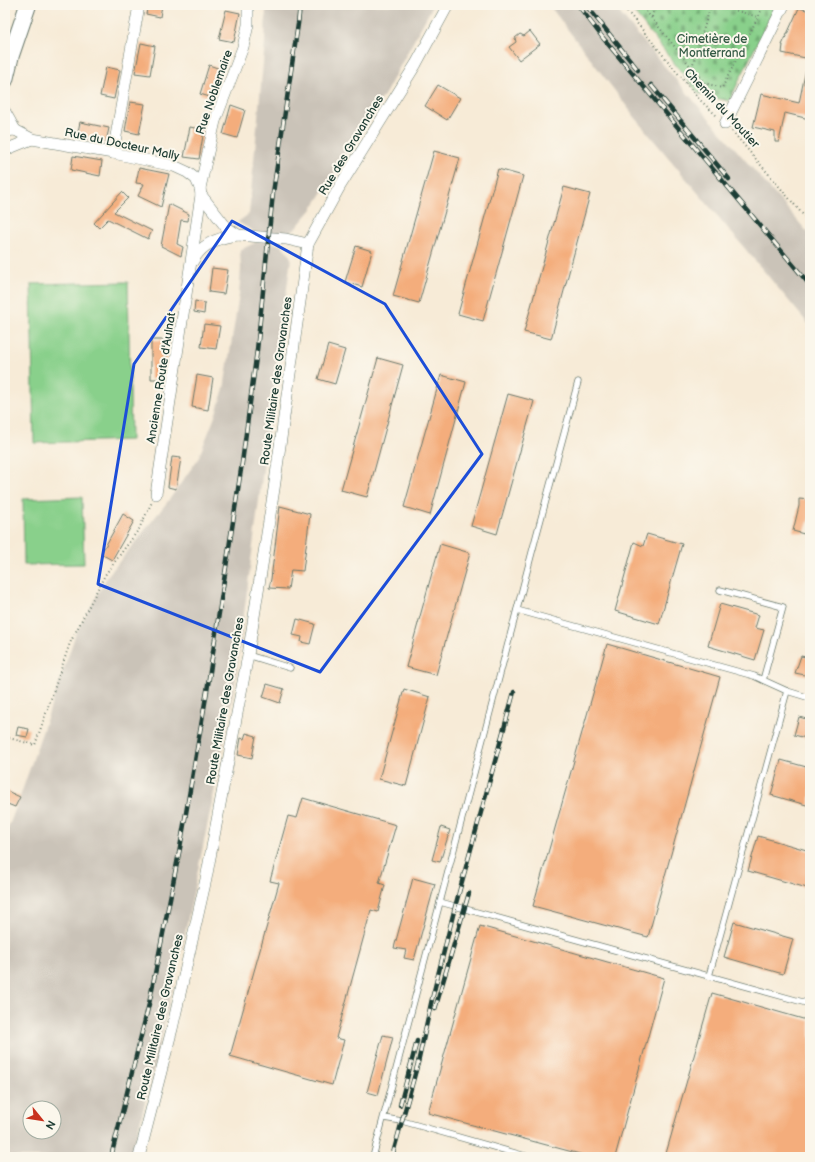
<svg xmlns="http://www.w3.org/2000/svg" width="815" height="1162" font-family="'Balsamiq Sans',sans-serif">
<defs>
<pattern id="cemetery-stones" width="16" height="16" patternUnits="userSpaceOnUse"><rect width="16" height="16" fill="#89d08b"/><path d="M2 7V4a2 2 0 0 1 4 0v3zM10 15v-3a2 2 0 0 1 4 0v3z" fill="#6faa72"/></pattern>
</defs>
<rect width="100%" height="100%" fill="#fbf7ec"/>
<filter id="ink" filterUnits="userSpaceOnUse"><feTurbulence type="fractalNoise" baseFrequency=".025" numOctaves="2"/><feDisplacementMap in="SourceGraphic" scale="8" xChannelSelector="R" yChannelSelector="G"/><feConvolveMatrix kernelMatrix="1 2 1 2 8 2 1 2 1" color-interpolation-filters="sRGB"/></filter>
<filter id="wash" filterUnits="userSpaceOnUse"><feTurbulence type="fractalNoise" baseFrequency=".012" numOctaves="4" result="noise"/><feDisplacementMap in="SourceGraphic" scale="16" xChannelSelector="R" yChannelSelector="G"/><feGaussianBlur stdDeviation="0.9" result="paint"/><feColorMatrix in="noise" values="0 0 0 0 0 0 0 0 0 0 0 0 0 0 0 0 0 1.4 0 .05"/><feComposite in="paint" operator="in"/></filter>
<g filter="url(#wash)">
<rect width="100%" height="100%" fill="#f7ebd7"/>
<!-- industrial -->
<g fill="#cac3b8" fill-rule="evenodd">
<path d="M266,5H433L386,92L312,209L294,230L283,235L253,231L238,222L249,214L265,42Z"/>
<path d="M549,5H614L622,16L700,108L810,235V326L641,125Z"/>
<path d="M259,241L273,243L282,246L287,251L291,258L235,682L220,764L181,952L154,1068L131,1157H5V836L20,797L76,633L107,577L169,500L198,459L214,419L224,389L239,295L241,269L240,250ZM30,1108H54V1132H30Z"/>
</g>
<!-- cemetery -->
<path fill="url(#cemetery-stones)" stroke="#548660" d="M628,5H776L729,101L699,94Z"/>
<!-- park -->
<g fill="#89d08b" stroke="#548660">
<path d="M128,282L131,440L34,443L31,284Z"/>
<path d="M82,497L84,564L24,565L23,499Z"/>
</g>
<g id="blocks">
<!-- building -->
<g fill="#f4ad7c">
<path d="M148,5H162L160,17L146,14Z"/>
<path d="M799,8L810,11V59L782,53L783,45H782Z"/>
<path d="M226,10L240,13L234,42L219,39Z"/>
<path d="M530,31L540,44L519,60L509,47L516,42L515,38L520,34L524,36Z"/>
<path d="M141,43L155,46L150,75L135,73Z"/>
<path d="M209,65L223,70L213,98L200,94Z"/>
<path d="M106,67L120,70L114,99L100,96Z"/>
<path d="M806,69L810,70V113L809,119L785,113L779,142H775V132L753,127L761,94L799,103Z"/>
<path d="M438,85L460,98L447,120L425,106Z"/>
<path d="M130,102L145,104L139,134L125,131Z"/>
<path d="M231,105L245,110L237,138L223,134Z"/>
<path d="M80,122L109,128L106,142L77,137Z"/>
<path d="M190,127L204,130L199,159L184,157Z"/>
<path d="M434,151L460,158L419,303L393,296Z"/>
<path d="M73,156L102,161L100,176L71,170Z"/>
<path d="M139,168L169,174L161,207L138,196L144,184L136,183Z"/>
<path d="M498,169L523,176L483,321L458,314Z"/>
<path d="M564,187L590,194L551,339L524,332Z"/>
<path d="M122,192L128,198L114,212L152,231L148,239L108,219L99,228L94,223Z"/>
<path d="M169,204L189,214L188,221L181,220L177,244L183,247L181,256L161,246Z"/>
<path d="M356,246L372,251L362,287L345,282Z"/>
<path d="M212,268L228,270L224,294L209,292Z"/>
<path d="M195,301L205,303L204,314L194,312Z"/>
<path d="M204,324L220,326L216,349L201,347Z"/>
<path d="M151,340H169L163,379H151Z"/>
<path d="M328,345L345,350L335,384L318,379Z"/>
<path d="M378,358L403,365L367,497L341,490Z"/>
<path d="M197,375L213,378L208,410L192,407Z"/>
<path d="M441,375L466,382L430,515L404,507Z"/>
<path d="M508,394L534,401L497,534L471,526Z"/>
<path d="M172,457L181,458L176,489L168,487Z"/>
<path d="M799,499L810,500V517L804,534L793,531L799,506Z"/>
<path d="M280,506L310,514L303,571L291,570L288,589L269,588L271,579Z"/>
<path d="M123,514L134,521L112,560L101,554Z"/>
<path d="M647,534L682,544L659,624L615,611L634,542L643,546Z"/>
<path d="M440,544L470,553L436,675L406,667Z"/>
<path d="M720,604L759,615L755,628L764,630L755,660L708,646Z"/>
<path d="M297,619L315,624L310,644L301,642L302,637L293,635Z"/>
<path d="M607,644L720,677L648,937L533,906Z"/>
<path d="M801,656L810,658V676L795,673Z"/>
<path d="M267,684L284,689L280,703L263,697Z"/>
<path d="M404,689L430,697L406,786L379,779Z"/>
<path d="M799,717L810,720V739L794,735Z"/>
<path d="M18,727L29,729L27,737L16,735Z"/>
<path d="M246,733L256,736L252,758L238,755L241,738L244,739Z"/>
<path d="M781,760L810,768V806L771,795Z"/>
<path d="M5,790L20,797L15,807L5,803Z"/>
<path d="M303,798L396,825L379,883L385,885L378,912L371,910L336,1038L344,1040L332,1085L230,1056L279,883L270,881L288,816L297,818Z"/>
<path d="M441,827L450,830L440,862L432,860Z"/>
<path d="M758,836L810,851V877L807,888L748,871Z"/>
<path d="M413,878L435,884L414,960L404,958L406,950L394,948Z"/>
<path d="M734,922L793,939L783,974L724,957Z"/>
<path d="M480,926L664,978L615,1157H591L428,1113Z"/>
<path d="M712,993L810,1021V1157H665Z"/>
<path d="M383,1035L393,1037L378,1095L367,1092Z"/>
</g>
</g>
</g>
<g filter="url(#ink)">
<use href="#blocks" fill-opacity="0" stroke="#6b7a6d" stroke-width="1"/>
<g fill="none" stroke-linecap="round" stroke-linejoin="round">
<!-- lane casing -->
<g stroke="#6b7a6d" stroke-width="7">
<g id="lane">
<path d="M720,590L783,607L763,680"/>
<path d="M517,610L754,676L787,691L810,698"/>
<path d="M248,655L290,668"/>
<path d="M440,902L810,1004"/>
<path d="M709,976L787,691"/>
<path d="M384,1118L402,1121L529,1157"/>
<path d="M373,1157L536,537L578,382"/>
</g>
</g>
<!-- street casing -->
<g stroke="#6b7a6d" stroke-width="12">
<g id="street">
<path d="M5,112L15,130"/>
<path d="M725,124L784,5"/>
<path d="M5,131L15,130L32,139L113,153L174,166L187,172L196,179L200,188L201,195L219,218L226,227L238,235L286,239L308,244L340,186L416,64L448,5"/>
<path d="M5,150L32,139"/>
<path d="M113,153L139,5"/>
<path d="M200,188L215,121L243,47L248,25V5"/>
<path d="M193,261C201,244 220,237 238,235"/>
<path d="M156,494L201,195"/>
<path d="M139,1157L172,1029L206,879L248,655L274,489L308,244"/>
</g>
</g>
<!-- secondary casing -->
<g stroke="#6b7a6d" stroke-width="18">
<path id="secondary" d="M5,80L11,55L28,5"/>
</g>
<!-- path -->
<g stroke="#6b7a6d" stroke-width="2" stroke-dasharray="1 3" stroke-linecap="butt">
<path d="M622,5L699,99L717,116"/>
<path d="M641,5L704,83L722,88L764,5"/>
<path d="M717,5L758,17"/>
<path d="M652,17L655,5"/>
<path d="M699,43L739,55"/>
<path d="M692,67L711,5"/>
<path d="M732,131L810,223"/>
<path d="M5,737L35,745L70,643L105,575L139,529L152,502"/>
</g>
<!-- lane -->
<use href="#lane" stroke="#fff" stroke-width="5.5"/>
<!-- street -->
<use href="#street" stroke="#fff" stroke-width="11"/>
<!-- secondary -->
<use href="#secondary" stroke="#fff" stroke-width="16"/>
<!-- rail casing -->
<g stroke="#1f3d34" stroke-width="4.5">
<g id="rail">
<path d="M578,5L603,38L810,285"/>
<path d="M586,5L638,70"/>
<path d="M651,85L729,179"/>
<path d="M435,1009L469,893"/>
<path d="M400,1105L417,1041"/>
<path d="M111,1157L149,1004L180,848L207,691L242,463L257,350L273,193L298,24L300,5"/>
<path d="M392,1157L418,1063L432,999L455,907L514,692"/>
</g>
</g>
<!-- rail -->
<use href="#rail" stroke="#fbf7ec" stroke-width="3" stroke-dasharray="9" stroke-linecap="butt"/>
</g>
</g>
<!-- marked area -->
<path fill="none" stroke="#1d4ed8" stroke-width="3" stroke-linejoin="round" d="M232,221L385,304L482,454L320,672L98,584L134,364Z"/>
<g text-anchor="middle" stroke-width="4" stroke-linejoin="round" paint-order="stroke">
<!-- park labels -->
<g font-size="12" fill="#345a45" stroke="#fbf7ec">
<text x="712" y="43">Cimetière de<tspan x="712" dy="14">Montferrand</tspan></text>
</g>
<!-- street labels -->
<g font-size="12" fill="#1f3d34" stroke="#fbf7ec">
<text transform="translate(214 92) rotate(-71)" y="4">Rue Noblemaire</text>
<text transform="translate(722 108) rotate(47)" y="4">Chemin du Moutier</text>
<text transform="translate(122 144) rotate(12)" y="4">Rue du Docteur Mally</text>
<text transform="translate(351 145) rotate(-59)" y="4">Rue des Gravanches</text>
<text transform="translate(161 378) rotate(-81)" y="4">Ancienne Route d'Aulnat</text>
<text transform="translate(276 381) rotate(-82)" y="4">Route Militaire des Gravanches</text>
<text transform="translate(225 701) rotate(-80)" y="4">Route Militaire des Gravanches</text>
<text transform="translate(160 1017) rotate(-77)" y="4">Route Militaire des Gravanches</text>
</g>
</g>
<!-- margin -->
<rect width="815" height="1162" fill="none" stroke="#fbf7ec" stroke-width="20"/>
<!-- north arrow -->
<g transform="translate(42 1120) rotate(120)"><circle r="19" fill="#fbf7ec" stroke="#a3ada2"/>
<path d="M0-3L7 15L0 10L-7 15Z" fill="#c8321e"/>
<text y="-6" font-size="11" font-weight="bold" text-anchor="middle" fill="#1f3d34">N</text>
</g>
</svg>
